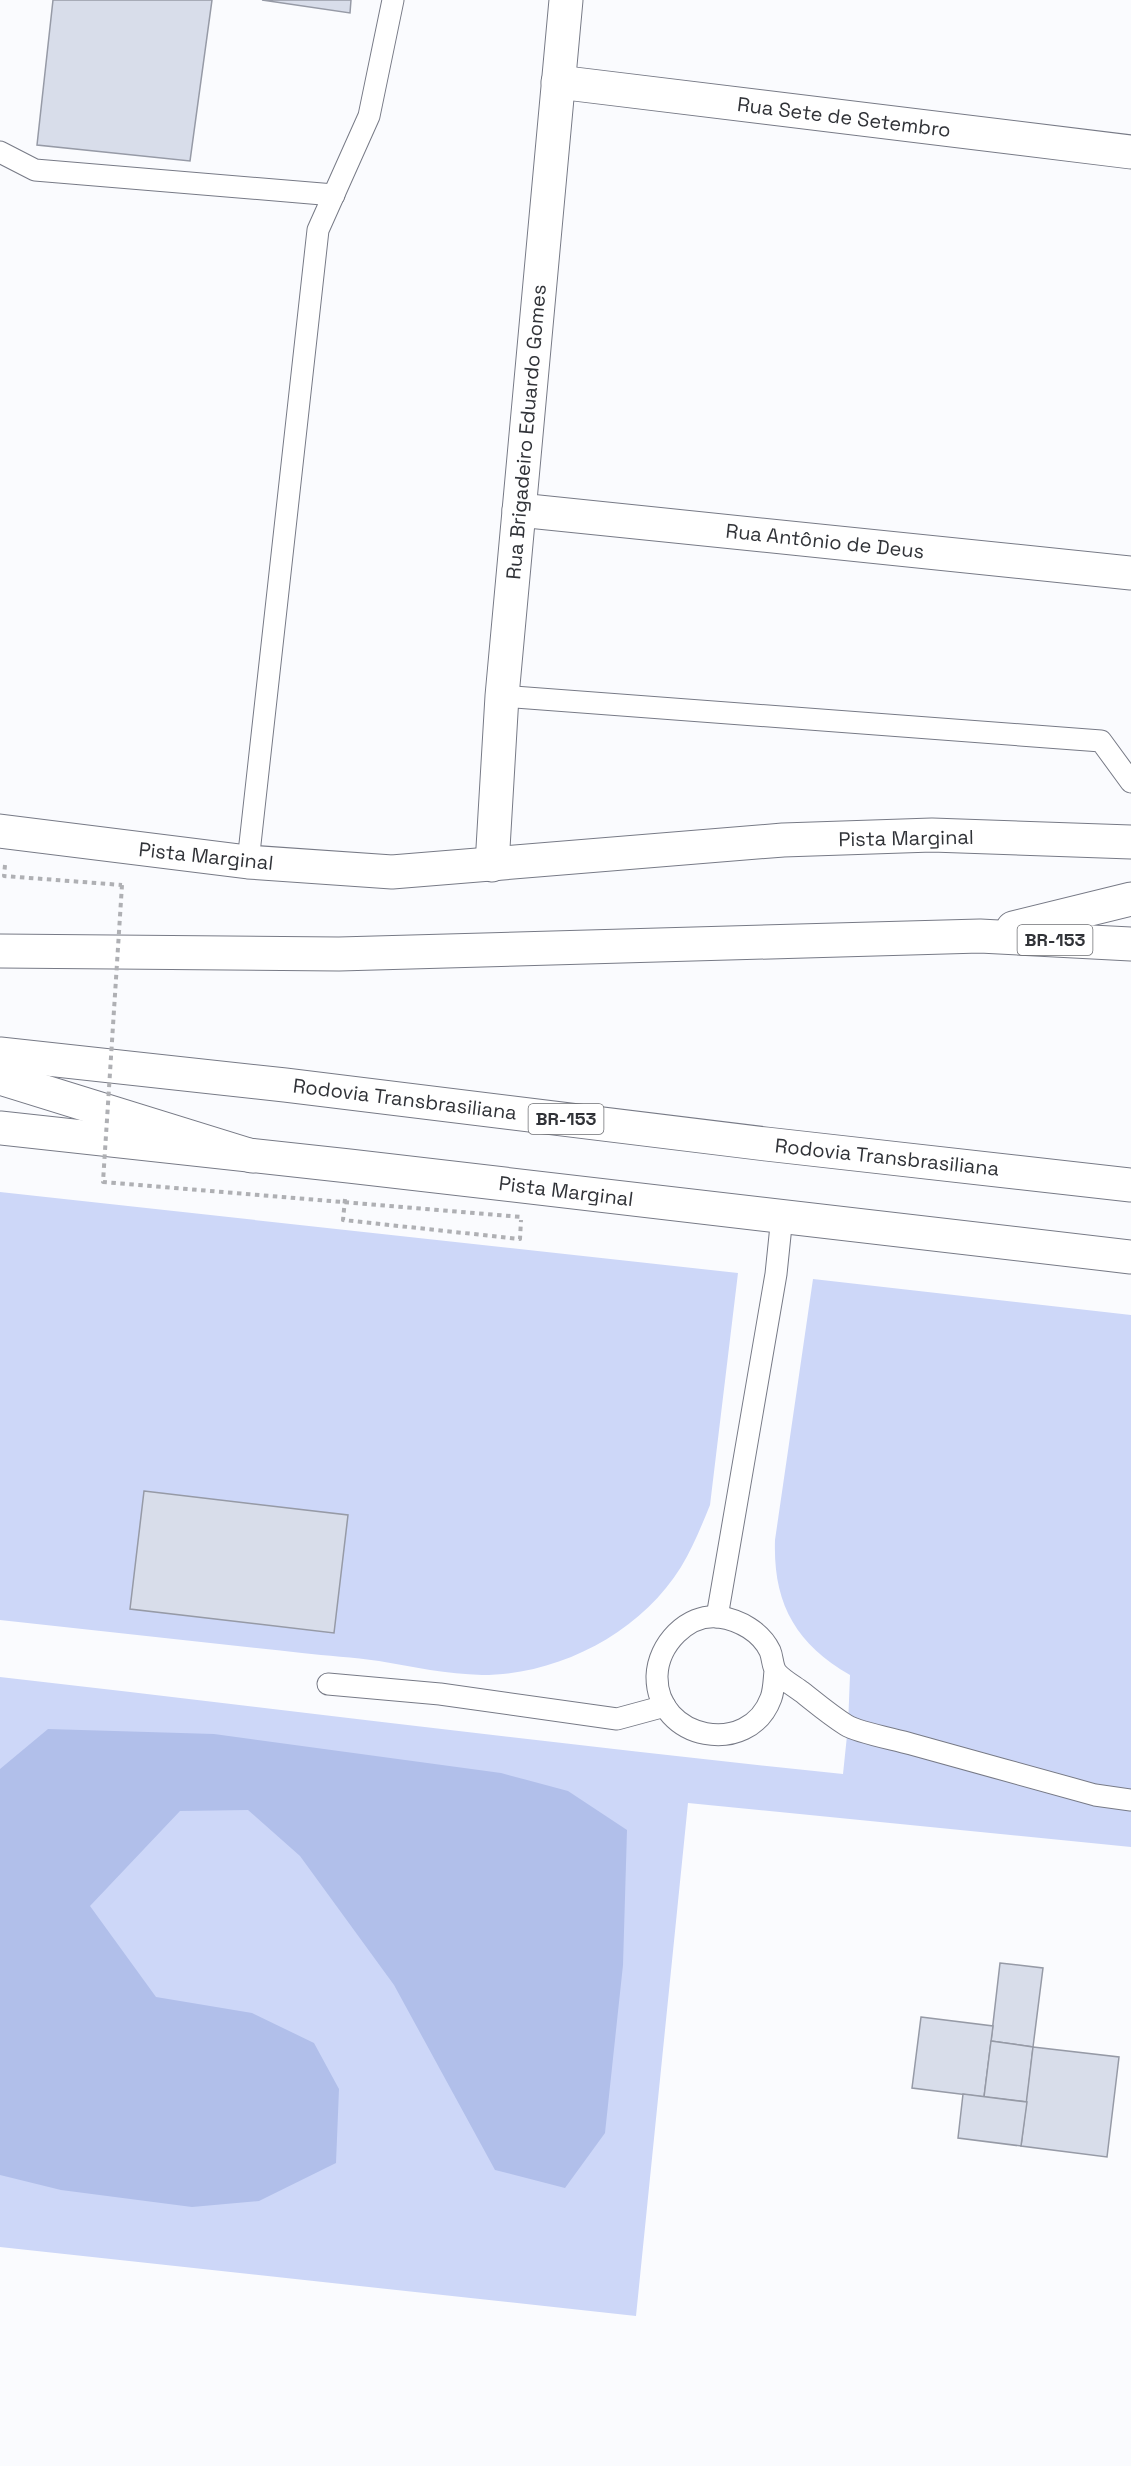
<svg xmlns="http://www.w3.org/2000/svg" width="1131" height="2466" font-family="'Space Grotesk',sans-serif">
<rect width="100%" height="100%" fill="#fafbfe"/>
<!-- green -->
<g fill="#cdd7f8">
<path d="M0,1192L738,1273L710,1505C701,1527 693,1547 681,1567C640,1633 559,1675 482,1675C447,1674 413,1667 379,1661C353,1657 327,1656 302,1653C201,1642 101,1631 0,1620Z"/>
<path d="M813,1279L1131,1315V1847L688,1803L636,2316L0,2247V1677C281,1709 562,1745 843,1774L848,1726L850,1675C795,1643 773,1603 775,1540Z"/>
</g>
<!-- forest -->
<path fill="#b1bfea" d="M48,1729L214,1734L501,1773L568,1791L627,1830L623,1965L605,2133L565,2188L495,2170L394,1985L300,1856L248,1810L180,1811L90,1906L156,1997L252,2013L314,2043L339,2089L336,2163L259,2201L192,2207L61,2190L0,2175V1769Z"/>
<!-- building -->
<g fill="#d8ddea" stroke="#969aa6" stroke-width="1.5">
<path d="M53,0H212L190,161L37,145Z"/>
<path d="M262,0H351L350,13Z"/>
<path d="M144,1491L348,1515L334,1633L130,1609Z"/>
<path d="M1000,1963L1043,1968L1033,2047L991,2041Z"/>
<path d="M921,2017L993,2026L984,2097L912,2088Z"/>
<path d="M991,2041L1033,2047L1027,2102L984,2097Z"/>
<path d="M1033,2047L1119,2057L1107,2157L1021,2146Z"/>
<path d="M963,2094L1027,2102L1021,2146L958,2138Z"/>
</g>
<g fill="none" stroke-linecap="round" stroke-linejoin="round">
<!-- lane casing -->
<g stroke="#777a86" stroke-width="23">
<g id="lane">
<path d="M0,152L35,170L334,195"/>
<path d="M502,696L1101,741L1131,782"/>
<path d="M248,862L318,230L369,116L393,0"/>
<path d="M717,1617L776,1274L782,1216"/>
<path d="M775,1671C774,1680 774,1690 771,1698C749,1758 656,1740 657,1676C658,1645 687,1613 719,1617C740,1620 761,1632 770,1651C773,1658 772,1667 777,1673C783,1680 794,1686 802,1692C816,1703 830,1715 846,1725C859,1733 894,1739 911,1744C972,1761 1034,1778 1095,1795L1131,1800"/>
<path d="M328,1684L440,1694L617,1719L665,1706"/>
</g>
</g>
<!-- street casing -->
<g stroke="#777a86" stroke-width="35">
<g id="street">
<path d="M558,82L1131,152"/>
<path d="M519,510L1131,573"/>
<path d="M492,865L502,696L566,0"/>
</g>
</g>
<!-- secondary casing -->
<g stroke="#777a86" stroke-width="35">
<g id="secondary">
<path d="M0,831L248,862L392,872L783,840L932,835L1131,842"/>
<path d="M0,1128L349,1166L1131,1257"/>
</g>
</g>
<!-- highway casing -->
<g stroke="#777a86" stroke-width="35">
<g id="highway">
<path d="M1013,928L1131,899"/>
<path d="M0,951L339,954L980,936L1131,944"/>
<path d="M0,1054L285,1085L766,1144L1131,1185"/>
<path d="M0,1078L252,1156"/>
</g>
</g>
<!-- path -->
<g stroke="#afb0b4" stroke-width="4" stroke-dasharray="4.5 4.5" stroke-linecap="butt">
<path d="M5,865L4,876L122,885"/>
<path d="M345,1199L343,1220L520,1239L521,1220"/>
</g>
<!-- lane -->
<use href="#lane" stroke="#fff" stroke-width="21"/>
<!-- street -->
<use href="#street" stroke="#fff" stroke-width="33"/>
<!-- secondary -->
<use href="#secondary" stroke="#fff" stroke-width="33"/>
<!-- highway -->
<use href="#highway" stroke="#fff" stroke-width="33"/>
<!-- path-bridge -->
<path stroke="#afb0b4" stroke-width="4" stroke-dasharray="4.5 4.5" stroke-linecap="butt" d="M122,885L103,1182L522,1217"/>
</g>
<g text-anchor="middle" stroke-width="4.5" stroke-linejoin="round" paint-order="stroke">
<!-- shield labels -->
<g fill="#fff" stroke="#6f7074" stroke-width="1.5">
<rect x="1017.5" y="925" width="75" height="30" rx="4.5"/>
<rect x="528.5" y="1104" width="75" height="30" rx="4.5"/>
</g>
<g font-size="18" font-weight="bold" fill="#313338">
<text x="1055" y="946">BR-153</text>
<text x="566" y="1125">BR-153</text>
</g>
<!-- street labels -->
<g font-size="20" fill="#313338" stroke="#fff">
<text transform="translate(844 117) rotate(7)" y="7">Rua Sete de Setembro</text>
<text transform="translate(526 432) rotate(-85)" y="7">Rua Brigadeiro Eduardo Gomes</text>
<text transform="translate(825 541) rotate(6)" y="7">Rua Antônio de Deus</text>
<text transform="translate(906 838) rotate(-1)" y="7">Pista Marginal</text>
<text transform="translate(206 856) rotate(6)" y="7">Pista Marginal</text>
<text transform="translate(405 1099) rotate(7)" y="7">Rodovia Transbrasiliana</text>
<text transform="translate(887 1157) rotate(6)" y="7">Rodovia Transbrasiliana</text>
<text transform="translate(566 1191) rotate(7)" y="7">Pista Marginal</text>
</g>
</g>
</svg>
